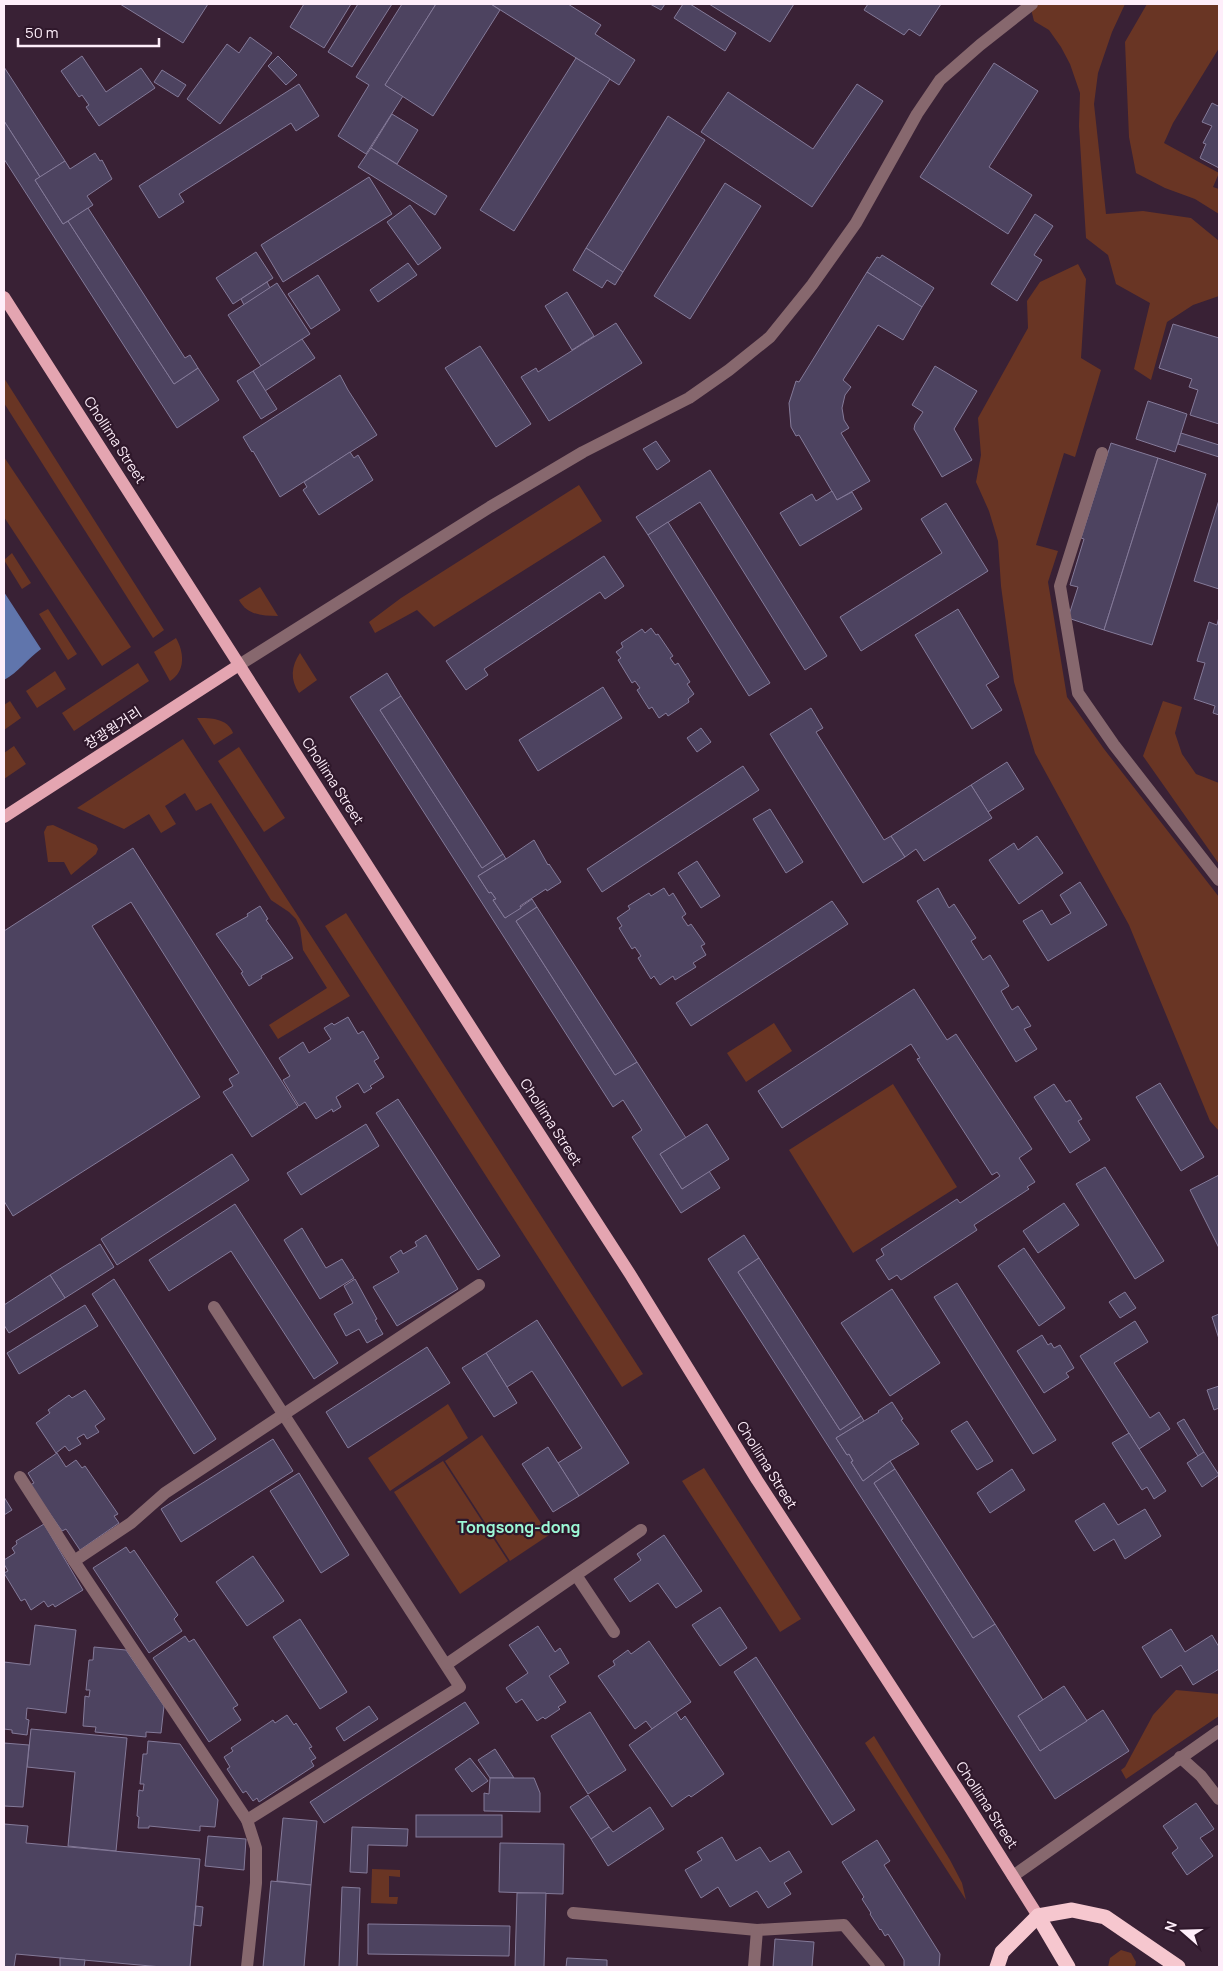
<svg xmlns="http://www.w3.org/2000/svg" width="1223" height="1971" font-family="Manrope,'Noto Sans KR',sans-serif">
<rect width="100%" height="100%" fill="#392135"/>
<!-- green -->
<g fill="#693524">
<path d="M1037,4H1125L1112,32L1098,73L1094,104L1106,214L1143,211L1191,218L1219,241V296L1193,305L1167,322L1151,380L1134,369L1150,303L1116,284L1108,255L1086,238L1079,126L1080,93L1070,64L1061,47L1049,30L1034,21L1031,9Z"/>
<path d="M1147,4H1219V48L1173,123L1164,143L1219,173L1213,187L1219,189V214L1195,199L1165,188L1136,173L1129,137L1125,42Z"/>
<path d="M1078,264L1086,279L1081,358L1101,370L1075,457L1064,453L1036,545L1058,551L1048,582L1067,697L1104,749L1219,897V1131L1210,1121L1129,925L1035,753L1014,682L1001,586L998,541L989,511L976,482L981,455L978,418L1028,328L1027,301L1040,282Z"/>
<path d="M4,378L164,630L153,638L4,403Z"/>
<path d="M4,457L131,647L102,666L4,517Z"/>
<path d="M579,485L602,521L434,627L417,610L375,633L369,622L401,598Z"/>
<path d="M12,553L31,583L22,589L4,560Z"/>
<path d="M260,587L278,616C262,616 247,615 239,600Z"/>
<path d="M48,609L77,654L68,660L39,614Z"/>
<path d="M176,638C184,652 186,671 170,681L154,652Z"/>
<path d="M300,653L317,680L299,693C290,680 291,666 300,653Z"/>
<path d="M138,663L149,681L74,731L62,713Z"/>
<path d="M55,671L66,689L37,708L26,691Z"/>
<path d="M10,701L21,718L4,730V705Z"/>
<path d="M1163,701L1182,707L1175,733L1182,754L1196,774L1219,783V864L1143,756Z"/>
<path d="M197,718C211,718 227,718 233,733L214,745Z"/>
<path d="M183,739L350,996L278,1039L269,1025L327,988L303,950L300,928L296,919L289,912L271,900L211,803L196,811L185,793L165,806L176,824L161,833L149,814L124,829L77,808Z"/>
<path d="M14,746L26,764L4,779V753Z"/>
<path d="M239,747L285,818L264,832L218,761Z"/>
<path d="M53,825L96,845L98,849L96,854L71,875L64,862H48L44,832L47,826Z"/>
<path d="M346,913L643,1374L622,1387L325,926Z"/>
<path d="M774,1023L792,1051L746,1082L727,1053Z"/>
<path d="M893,1084L957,1187L853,1253L789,1150Z"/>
<path d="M448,1404L468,1438L390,1491L368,1458Z"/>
<path d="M482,1435L549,1535L510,1561L445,1461Z"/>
<path d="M443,1461L508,1561L460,1594L394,1492Z"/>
<path d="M704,1468L801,1619L780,1632L682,1481Z"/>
<path d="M1176,1690L1219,1694V1716L1126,1779L1121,1770L1125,1767L1153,1715Z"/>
<path d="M874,1736L950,1860L962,1883L966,1900L865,1743Z"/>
<path d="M372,1869L400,1870V1877L389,1876V1897H398L397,1904L371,1903Z"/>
<path d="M1121,1950L1131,1953L1136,1962L1135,1967H1108L1110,1958Z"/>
</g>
<!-- water -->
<path fill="#6075ac" d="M4,592L41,649C27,659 19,672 4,680Z"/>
<!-- building -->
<g fill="#4d4360" stroke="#847a99">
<path d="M120,4H208L183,43Z"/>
<path d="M304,4H351L324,48L290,27Z"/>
<path d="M358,4H392L352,67L328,52Z"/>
<path d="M402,4H436L385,85L403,96L366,154L338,136L369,85L356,77Z"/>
<path d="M436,4H491L500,10L433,116L385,85Z"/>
<path d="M491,4H568L601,25L595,34L635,60L619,85Z"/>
<path d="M650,4H665L661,10Z"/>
<path d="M683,4H690L736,33L725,51L674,18Z"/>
<path d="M709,4H794L770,42Z"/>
<path d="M868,4H941L920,36L909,29L904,35L864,10Z"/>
<path d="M250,37L272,53L220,124L187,99L227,44L239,53Z"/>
<path d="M82,56L106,92L141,68L155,88L99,126L86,107L89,105L82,95L79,97L61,71Z"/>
<path d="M278,56L297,75L286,85L268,66Z"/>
<path d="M576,58L610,79L514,231L480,210Z"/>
<path d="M994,63L1038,91L989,167L1032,195L1008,234L920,177Z"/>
<path d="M4,67L65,161L40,177L4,121Z"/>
<path d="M162,70L186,85L178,97L154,82Z"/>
<path d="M299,84L319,116L296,131L291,123L179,194L184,202L159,218L139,186Z"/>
<path d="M857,84L883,101L812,207L701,132L728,92L813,149Z"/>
<path d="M1212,103L1218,106L1219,103V168L1200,158L1206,144L1203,143L1212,126L1202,122Z"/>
<path d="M392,114L418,130L397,164L371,148Z"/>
<path d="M668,116L705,140L623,272L586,248Z"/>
<path d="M4,121L40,177L35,180L63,224L68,221L174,384L198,368L219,400L177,428L4,159Z"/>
<path d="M371,148L447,196L435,215L358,167Z"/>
<path d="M95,153L100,161L102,160L112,179L87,196L93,205L63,224L35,180L65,161L70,169Z"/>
<path d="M369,177L392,214L283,282L261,245Z"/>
<path d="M725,183L761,206L690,319L654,296Z"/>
<path d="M410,205L441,248L418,265L387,222Z"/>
<path d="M88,208L185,358L190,355L198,368L174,384L68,221Z"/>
<path d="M1035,214L1053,226L1034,255L1042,260L1017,301L991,284Z"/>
<path d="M586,248L623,272L615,285L607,280L602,288L573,270Z"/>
<path d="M256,252L273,278L233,304L216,278Z"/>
<path d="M882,255L934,288L922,307L867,272L877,257L880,258Z"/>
<path d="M408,263L417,275L378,302L370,290Z"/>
<path d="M867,272L922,307L903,340L878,325L843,380L851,387L845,395L842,408L844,420L849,428L841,433L870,481L837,500L799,435L796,436L791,427L789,403L796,381L799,382Z"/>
<path d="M318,275L340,310L311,329L288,294Z"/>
<path d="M267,282L270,288L244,305L241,299Z"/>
<path d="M277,283L310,334L261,366L228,315Z"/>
<path d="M567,292L594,336L572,350L545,306Z"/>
<path d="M616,323L642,363L549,421L521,377L536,368L538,372Z"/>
<path d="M1173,324L1219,338V424L1190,415L1198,390L1189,387L1192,379L1159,368Z"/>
<path d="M302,339L315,358L265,391L253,371Z"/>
<path d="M480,346L531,424L496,447L445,368Z"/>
<path d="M935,366L977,391L954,429L972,460L942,477L914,429L915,424L923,412L912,405Z"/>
<path d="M253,371L277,409L261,419L237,381Z"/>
<path d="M340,375L348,390L377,435L280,497L253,451L252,452L243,437Z"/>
<path d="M1148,401L1187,414L1175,452L1136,439Z"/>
<path d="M1181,433L1219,445V457L1178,444Z"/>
<path d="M656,441L670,461L657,470L643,449Z"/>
<path d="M1111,443L1158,458L1104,630L1068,618L1078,587L1070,585L1084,539L1081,538Z"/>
<path d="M350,452L354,458L358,455L373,480L319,515L303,490L307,487L304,482Z"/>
<path d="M1158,458L1206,474L1152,645L1104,630Z"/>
<path d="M710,470L827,656L805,670L700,502L648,535L636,517Z"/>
<path d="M832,491L837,500L852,492L862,509L800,546L780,513L812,494L816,501Z"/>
<path d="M1219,500V589L1194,581Z"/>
<path d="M946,503L988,571L861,651L840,617L942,553L921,519Z"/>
<path d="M668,522L770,683L749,696L648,535Z"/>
<path d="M604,556L624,586L605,599L600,592L484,669L488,675L466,690L446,661Z"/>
<path d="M958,609L999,677L986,685L1002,710L972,729L915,635Z"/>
<path d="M1219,617V715L1213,713L1215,706L1194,699L1205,663L1197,661L1209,622L1217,625Z"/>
<path d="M651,628L656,635L658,634L673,656L670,658L675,665L678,663L690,682L687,684L694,694L688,699L689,702L668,716L666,713L659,718L652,707L649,709L637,690L640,688L635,681L632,683L618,660L621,658L616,652L623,647L621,643L642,629L645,633Z"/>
<path d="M387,673L401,696L380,710L482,868L503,854L506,859L478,876L489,893L491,892L496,899L493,900L505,918L532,899L537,907L516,921L615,1075L637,1062L686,1138L660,1154L682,1189L709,1171L720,1188L681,1213L632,1137L642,1130L623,1100L613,1107L350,697Z"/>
<path d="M603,687L622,718L538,771L519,740Z"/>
<path d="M401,696L503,854L482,868L380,710Z"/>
<path d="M811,708L823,728L816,732L884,840L891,836L905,857L863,883L770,734Z"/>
<path d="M701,728L711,742L697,752L687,738Z"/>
<path d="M1007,762L1024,789L988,812L971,785Z"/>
<path d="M743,766L759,790L602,892L587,869Z"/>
<path d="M971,785L992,818L924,861L916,849L905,857L891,836Z"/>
<path d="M770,809L803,862L786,873L753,819Z"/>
<path d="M1037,836L1063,873L1019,904L989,860L1014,843L1018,850Z"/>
<path d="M534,840L548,865L549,864L561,882L547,891L546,889L520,906L521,908L505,918L493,900L496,899L491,892L489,893L478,876L506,859Z"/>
<path d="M133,848L298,1107L252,1137L223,1092L233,1086L229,1079L239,1073L131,902L92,926L200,1097L13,1216L4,1201V931Z"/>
<path d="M697,861L720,896L701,908L678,873Z"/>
<path d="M1080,882L1107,925L1048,961L1023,921L1042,910L1051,925L1071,913L1060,895Z"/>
<path d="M664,888L669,896L673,893L686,914L682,917L688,926L691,924L705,944L701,946L706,955L693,963L696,967L675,980L673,976L660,985L654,976L651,979L638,958L641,956L635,947L632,949L619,928L622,926L617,918L630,909L628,906L649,893L651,896Z"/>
<path d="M938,888L949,908L954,904L976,938L971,941L983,960L990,955L1009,986L1001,991L1012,1010L1018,1006L1031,1026L1024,1029L1037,1049L1016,1062L917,901Z"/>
<path d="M832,901L848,924L691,1026L676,1003Z"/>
<path d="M260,906L268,919L266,920L293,958L261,976L262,978L249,986L241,973L243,972L216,934L248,916L247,914Z"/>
<path d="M537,907L637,1062L615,1075L516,921Z"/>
<path d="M914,989L947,1040L956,1034L1032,1149L1019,1158L1035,1182L1027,1187L1029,1189L974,1225L977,1230L901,1280L897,1275L889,1280L876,1260L884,1255L881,1249L957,1199L960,1203L1000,1176L997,1172L992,1175L917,1059L920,1058L911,1044L782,1128L758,1091Z"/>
<path d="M348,1017L358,1034L363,1031L379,1058L374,1061L384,1077L370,1086L372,1088L364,1093L358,1083L336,1097L341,1107L333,1112L332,1109L316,1119L305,1102L299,1106L283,1080L290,1076L279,1058L303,1042L309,1053L331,1039L324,1028L332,1023L334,1025Z"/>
<path d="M1160,1083L1204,1157L1181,1171L1136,1097Z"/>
<path d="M1054,1084L1066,1102L1070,1100L1082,1119L1078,1121L1090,1140L1070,1153L1034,1097Z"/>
<path d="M398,1099L500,1256L478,1270L376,1113Z"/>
<path d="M366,1124L379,1146L301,1195L287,1173Z"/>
<path d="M707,1124L729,1159L682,1189L660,1154Z"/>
<path d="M232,1154L249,1180L117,1265L101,1239Z"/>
<path d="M1105,1167L1164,1261L1135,1279L1076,1184Z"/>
<path d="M1219,1175V1248L1190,1190Z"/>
<path d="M1064,1203L1079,1225L1038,1253L1023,1231Z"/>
<path d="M235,1204L338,1363L314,1379L231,1251L169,1291L149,1260Z"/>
<path d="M302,1228L326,1268L342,1259L354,1278L320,1299L284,1240Z"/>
<path d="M426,1235L458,1289L397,1326L373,1287L399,1272L390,1257L401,1250L403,1254L417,1246L415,1242Z"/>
<path d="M744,1235L759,1258L738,1272L840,1430L861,1416L864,1421L836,1438L847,1455L849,1454L853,1461L851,1462L863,1481L890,1461L895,1469L874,1483L973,1638L995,1624L1043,1700L1018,1716L1040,1751L1103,1710L1129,1751L1055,1799L708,1259Z"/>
<path d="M100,1244L114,1267L65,1298L50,1275Z"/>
<path d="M1024,1248L1065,1308L1039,1326L998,1266Z"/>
<path d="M759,1258L861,1416L840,1430L738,1272Z"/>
<path d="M50,1275L65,1298L9,1333L4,1325V1305Z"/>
<path d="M114,1279L216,1439L194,1454L92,1294Z"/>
<path d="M355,1279L377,1319L375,1320L383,1334L367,1343L359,1329L346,1336L334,1314L353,1303L344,1286Z"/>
<path d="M957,1283L1056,1440L1033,1454L934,1297Z"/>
<path d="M892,1289L940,1363L890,1396L841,1323Z"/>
<path d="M1125,1292L1136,1308L1120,1318L1109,1302Z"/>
<path d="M85,1305L98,1326L19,1374L7,1353Z"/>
<path d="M1219,1314V1339L1212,1317Z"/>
<path d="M537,1320L629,1463L579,1496L558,1463L582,1448L532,1371L507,1387L486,1353Z"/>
<path d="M1135,1321L1148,1342L1114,1363L1150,1418L1159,1412L1170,1429L1139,1449L1080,1356Z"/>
<path d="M1042,1335L1048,1345L1051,1343L1054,1348L1060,1345L1074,1368L1066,1373L1069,1377L1044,1393L1017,1351Z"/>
<path d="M427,1347L450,1383L348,1448L326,1412Z"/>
<path d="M486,1353L517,1403L494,1417L462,1368Z"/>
<path d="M1219,1386V1408L1214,1410L1207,1390Z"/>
<path d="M85,1390L105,1419L95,1426L99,1432L87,1439L84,1434L77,1438L81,1444L69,1451L65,1446L56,1453L36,1423L50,1413L48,1410L69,1395L72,1398Z"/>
<path d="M892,1402L903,1419L901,1420L919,1444L890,1461L863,1481L851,1462L853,1461L849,1454L847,1455L836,1438L879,1412L878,1411Z"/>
<path d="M1184,1419L1204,1452L1198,1456L1177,1423Z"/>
<path d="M967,1421L993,1461L977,1470L951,1431Z"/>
<path d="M1129,1433L1166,1491L1154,1499L1147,1487L1142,1490L1112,1443Z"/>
<path d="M273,1439L293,1471L181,1542L161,1509Z"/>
<path d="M548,1447L579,1496L553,1512L522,1464Z"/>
<path d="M1204,1452L1219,1475L1202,1487L1187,1463Z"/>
<path d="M57,1453L66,1467L76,1460L82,1468L85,1466L118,1514L114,1516L119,1523L80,1550L66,1529L62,1531L30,1485L34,1483L28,1473Z"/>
<path d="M895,1469L995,1624L973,1638L874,1483Z"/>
<path d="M1012,1469L1025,1490L990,1513L977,1493Z"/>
<path d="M299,1473L349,1555L321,1573L270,1491Z"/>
<path d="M4,1497L12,1510L4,1515Z"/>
<path d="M1104,1503L1118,1525L1145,1509L1161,1536L1125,1559L1114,1539L1094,1551L1075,1521Z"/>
<path d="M44,1524L83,1590L55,1607L53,1604L48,1607L44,1601L31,1610L25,1599L21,1601L4,1573L8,1571L4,1564V1560L15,1553L12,1548L17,1544L16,1541Z"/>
<path d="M664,1535L702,1591L676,1608L658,1583L630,1602L614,1579L641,1560L637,1554Z"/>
<path d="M126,1547L130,1553L134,1550L178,1615L174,1619L182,1631L149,1653L93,1568Z"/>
<path d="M253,1556L284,1601L247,1626L216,1582Z"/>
<path d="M720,1607L747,1648L720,1666L692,1625Z"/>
<path d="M300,1619L347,1692L320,1709L273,1637Z"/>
<path d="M35,1625L76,1630L66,1713L27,1708L26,1719L29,1720L27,1735L12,1733V1730L4,1729V1662L30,1665Z"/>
<path d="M538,1626L555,1652L560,1648L569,1663L549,1676L566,1702L558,1707L560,1709L545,1719L543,1717L537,1721L522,1699L516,1703L506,1688L528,1673L509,1645Z"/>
<path d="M1171,1629L1185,1652L1212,1635L1219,1647V1669L1193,1685L1181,1665L1161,1678L1142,1647Z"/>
<path d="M185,1636L189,1642L194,1639L238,1705L233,1708L241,1720L209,1742L153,1658Z"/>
<path d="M649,1641L691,1702L652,1729L646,1721L635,1729L598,1676L615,1665L613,1661L628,1650L631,1654Z"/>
<path d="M94,1647L126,1650L164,1706L161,1733L146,1732V1737L95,1732L96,1727L83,1726L85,1696L89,1697L90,1690H86L89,1660H93Z"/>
<path d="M756,1657L855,1810L832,1825L734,1672Z"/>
<path d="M1064,1686L1087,1721L1040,1751L1018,1716Z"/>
<path d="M465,1702L479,1723L324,1823L310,1802Z"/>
<path d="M369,1706L378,1719L344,1741L336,1728Z"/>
<path d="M590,1712L626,1770L588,1794L551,1736Z"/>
<path d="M676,1712L681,1720L685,1716L724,1774L691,1797L689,1795L672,1807L629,1745Z"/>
<path d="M287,1715L294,1725L296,1723L312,1747L309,1748L316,1758L311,1761L314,1766L259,1802L257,1798L253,1801L246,1791L243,1793L227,1769L230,1767L224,1757L233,1751L231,1748L273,1720L275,1723Z"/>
<path d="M31,1729L127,1738L116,1851L68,1846L75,1772L27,1767Z"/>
<path d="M148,1741L180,1744L218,1800L215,1827L200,1826V1831L149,1826V1828H138L139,1817L137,1816L139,1790L143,1791L144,1784H140L143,1754H147Z"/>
<path d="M4,1743L29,1745L23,1807L4,1806Z"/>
<path d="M495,1749L514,1778H490L478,1760Z"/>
<path d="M470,1758L488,1781L472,1792L455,1769Z"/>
<path d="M490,1778H534L540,1793V1812L484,1811V1793L489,1794Z"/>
<path d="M588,1795L609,1827L591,1839L570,1807Z"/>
<path d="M1196,1803L1214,1829L1200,1838L1213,1856L1187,1875L1172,1853L1178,1848L1163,1826Z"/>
<path d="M650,1807L664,1829L608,1866L591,1839L609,1827L613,1832Z"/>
<rect x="416" y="1815" width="86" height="22"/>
<path d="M283,1818L317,1821L311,1885L277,1881Z"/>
<path d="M4,1824L28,1826L26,1843L200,1859L190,1967H162L16,1954L14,1967H4Z"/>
<path d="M352,1827L408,1829L407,1846L368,1845L367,1873L350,1872Z"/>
<path d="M208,1836L246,1839L244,1870L205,1866Z"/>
<path d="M722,1837L736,1861L760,1847L770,1862L789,1851L802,1872L784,1883L791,1894L768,1908L757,1891L730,1907L718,1887L701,1898L685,1870L702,1860L697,1852Z"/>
<path d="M877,1840L890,1861L884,1865L940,1954L939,1967H904V1960L888,1934L885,1936L881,1929L880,1930L870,1914L871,1913L862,1899L864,1897L842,1862Z"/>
<path d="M500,1843L564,1844L563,1894L499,1892Z"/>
<path d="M271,1881L311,1885L304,1967H263Z"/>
<path d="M342,1887L360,1888L357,1967H339Z"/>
<path d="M517,1893H546L544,1967H515Z"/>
<path d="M196,1906L203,1907L201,1926L194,1925Z"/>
<path d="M368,1924L510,1926L509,1956L368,1954Z"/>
<path d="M775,1939L814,1942L812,1967H773Z"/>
<path d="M60,1958L85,1960L84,1967H60Z"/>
<path d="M567,1958L607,1960V1967H566Z"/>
</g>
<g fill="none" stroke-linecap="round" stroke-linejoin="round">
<!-- minor -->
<g stroke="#87686e" stroke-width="12">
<path d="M1102,453L1060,586L1078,693L1114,745L1219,880"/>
<path d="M239,665L490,507L583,452L689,398L729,370L770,337L812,285L856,223L917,114L940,80L980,45L1032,4"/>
<path d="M214,1307L460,1687L247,1820"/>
<path d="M20,1477L74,1561L247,1820L256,1848V1883L247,1967"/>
<path d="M74,1561L131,1523L165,1493L479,1285"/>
<path d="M576,1575L614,1632"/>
<path d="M447,1664L641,1530"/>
<path d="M1180,1757L1201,1776L1219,1799"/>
<path d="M1013,1876L1219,1731"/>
<path d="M573,1913L757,1930L844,1925L879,1967"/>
<path d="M754,1967L757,1930"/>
</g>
<!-- major -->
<g stroke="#e4a5b1" stroke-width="12">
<path d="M4,297L495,1065L630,1274L757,1480L965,1800L1038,1916"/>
<path d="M4,817L239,665"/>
</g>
<!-- highway -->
<g stroke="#f6c7cf" stroke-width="15">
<path d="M1038,1916L1068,1967"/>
<path d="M997,1967L1002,1952L1038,1916L1072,1910L1105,1917L1178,1967"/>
</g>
</g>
<g text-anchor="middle" stroke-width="4.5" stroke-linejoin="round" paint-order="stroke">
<!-- street labels -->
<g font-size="14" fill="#feeefa" stroke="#2f182b">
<text transform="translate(115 440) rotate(57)" y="5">Chollima Street</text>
<text transform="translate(113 728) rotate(-33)" y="5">창광원거리</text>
<text transform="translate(333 781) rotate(57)" y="5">Chollima Street</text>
<text transform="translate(551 1122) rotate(57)" y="5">Chollima Street</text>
<text transform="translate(767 1465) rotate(58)" y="5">Chollima Street</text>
<text transform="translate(987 1805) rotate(57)" y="5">Chollima Street</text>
</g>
<!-- quarter labels -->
<g font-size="16" font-weight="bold" fill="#9cf8d6" stroke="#2f182b">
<text x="519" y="1533">Tongsong-dong</text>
</g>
</g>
<!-- border -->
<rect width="1223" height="1971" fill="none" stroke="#feeefa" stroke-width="10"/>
<!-- north arrow -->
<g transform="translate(1183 1931) rotate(290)" stroke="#2f182b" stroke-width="4" paint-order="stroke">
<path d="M0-4L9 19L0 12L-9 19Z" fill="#feeefa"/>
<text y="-8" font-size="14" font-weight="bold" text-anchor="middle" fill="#feeefa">N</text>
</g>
<!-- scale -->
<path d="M18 38v8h141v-8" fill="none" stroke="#feeefa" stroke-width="2.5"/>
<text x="25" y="38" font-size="15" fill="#feeefa" stroke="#2f182b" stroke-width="4" paint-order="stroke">50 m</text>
</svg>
